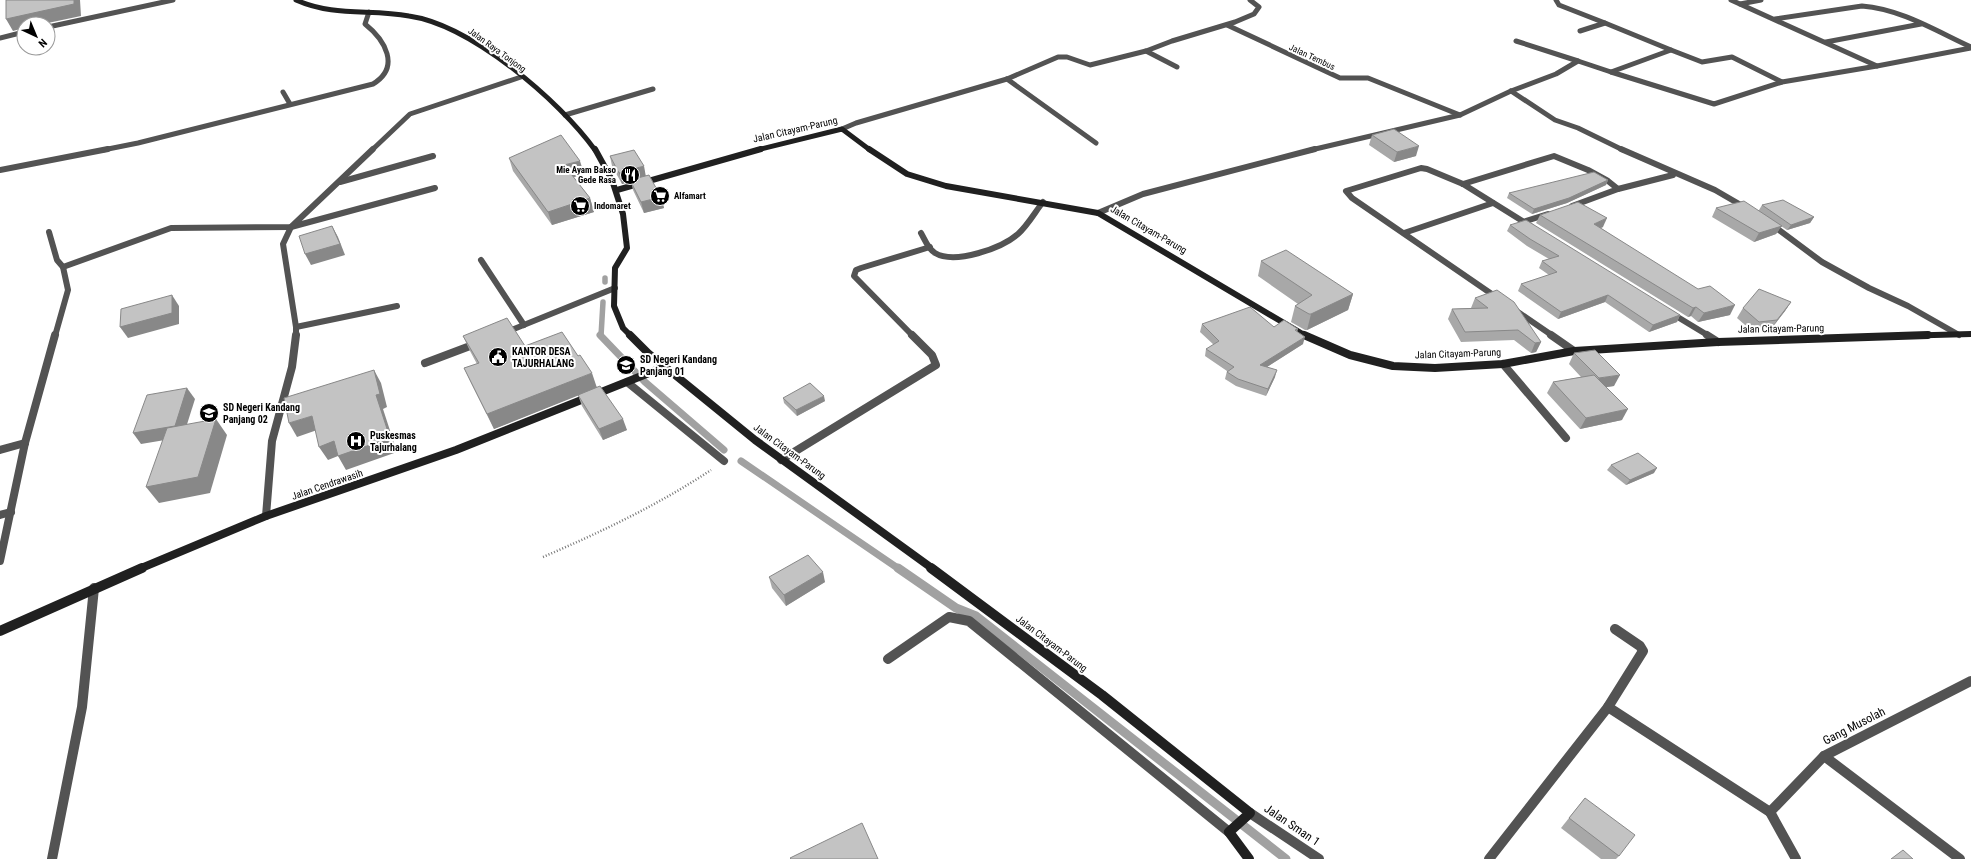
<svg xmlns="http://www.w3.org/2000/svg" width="1971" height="859" font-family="'Roboto Condensed',sans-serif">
<rect width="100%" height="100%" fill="#fff"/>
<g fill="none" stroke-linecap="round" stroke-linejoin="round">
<!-- stream-far2 -->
<g stroke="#a1a1a1" stroke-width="5.5">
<path d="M605,278V282"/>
<path d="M601,336L603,302"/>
</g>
<!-- stream-far1 -->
<g stroke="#a1a1a1" stroke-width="7">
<path d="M600,335L645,382L724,450"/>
<path d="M741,461L899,569"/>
</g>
<!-- stream -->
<path stroke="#a1a1a1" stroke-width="9" d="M898,568L956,608L976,616L1286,859"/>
<!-- path -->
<path stroke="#757575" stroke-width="2.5" stroke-dasharray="1 2" stroke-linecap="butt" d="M543,557C601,532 658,505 711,470"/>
<!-- lane -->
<path stroke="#535353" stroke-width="10" d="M888,659L949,617L969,621L1229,832"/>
<!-- street-far3 -->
<g stroke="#535353" stroke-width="5">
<path d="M1556,0L1559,5L1605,23"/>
<path d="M1740,4L1761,0"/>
<path d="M1775,19L1862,6C1901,9 1936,31 1971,47"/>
<path d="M1227,25L1340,78H1368L1460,115"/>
<path d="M48,27L173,0"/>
<path d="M0,38L24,32"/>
<path d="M1516,41L1578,61"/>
<path d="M1826,42L1921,24"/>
<path d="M1671,50L1702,62L1732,57L1782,82"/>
<path d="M1146,51L1177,67"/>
<path d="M1877,66L1971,48"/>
<path d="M1611,72L1714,104L1782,82L1877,66L1731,0"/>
<path d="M1007,79L1096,143"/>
<path d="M1511,91L1555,120L1578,128L1623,150"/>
<path d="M283,92L290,104"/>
<path d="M565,115L653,89"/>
<path d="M842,129L856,123L1007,79L1058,57H1067L1090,65L1146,51L1172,41L1235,22L1254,14L1259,7L1250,0"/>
<path d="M103,150L138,143L373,84C401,67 385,40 365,24L369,12"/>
<path d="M372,150L410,114L521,77"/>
<path d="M1311,150L1460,115L1511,91L1556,74L1578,61L1611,72L1671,50L1605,23L1580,31"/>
</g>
<!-- street-far2 -->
<g stroke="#535353" stroke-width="6">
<path d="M1621,149L1715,190L1746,208"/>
<path d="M0,170L108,149"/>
<path d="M340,182L433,156"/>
<path d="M1463,184L1554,156L1588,170L1608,181L1618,189L1572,206"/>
<path d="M1618,189L1673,175"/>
<path d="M1098,213L1143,194L1315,149"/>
<path d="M1523,222L1548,214"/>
<path d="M1771,224L1822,262L1869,288L1908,306L1959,335"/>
<path d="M49,232L57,260L63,267L68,290L55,336"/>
<path d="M921,233C925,240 928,249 935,253C955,265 1002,248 1018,234C1028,225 1035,212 1043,202"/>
<path d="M1404,233L1493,203"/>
<path d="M481,260L524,325"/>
<path d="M63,267L171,228L291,227L435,188"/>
<path d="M1499,299L1352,198L1346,191L1421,168L1427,169L1463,184L1532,227"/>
<path d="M1515,310L1553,336"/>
<path d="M1671,313L1709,336"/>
<path d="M296,327L397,306"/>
<path d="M504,333L615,288"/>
<path d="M296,336V327L283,244L291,227L373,149"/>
<path d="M913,336L854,276L856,270L861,268L930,247"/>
</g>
<!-- street-far1 -->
<g stroke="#535353" stroke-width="8">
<path d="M1551,335L1574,351"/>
<path d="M1707,335L1718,342"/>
<path d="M425,363L478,343"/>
<path d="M1503,364L1566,438"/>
<path d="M627,382L724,461"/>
<path d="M0,450L25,443"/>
<path d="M781,460L936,365L932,355L912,335"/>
<path d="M0,515L11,512"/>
<path d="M266,516L272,441L292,367L296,335"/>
<path d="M0,561L25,443L55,335"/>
</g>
<!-- street -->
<g stroke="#535353" stroke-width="10">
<path d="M1608,707L1770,812"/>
<path d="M1824,756L1960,859"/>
<path d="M1250,813L1319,859"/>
<path d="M52,859L82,707L94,588"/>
<path d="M1489,859L1608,707L1643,651L1640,646L1615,629"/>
<path d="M1796,859L1770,812L1824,756L1971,681"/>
</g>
<!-- secondary-far3 -->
<g stroke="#202020" stroke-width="5">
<path d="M296,0C334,17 369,9 409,16C471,25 559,100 595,150"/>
<path d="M757,150L842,129L870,150"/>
</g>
<!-- secondary-far2 -->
<g stroke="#202020" stroke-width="6">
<path d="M595,149L612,180L623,214L627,248L615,268L614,306L623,328L631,336"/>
<path d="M869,149L907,174L946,186L1098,213L1306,336"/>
<path d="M617,190L761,149"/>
<path d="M1897,336L1971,334"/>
</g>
<!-- secondary-far1 -->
<g stroke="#202020" stroke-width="8">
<path d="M630,335L648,353L755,440L933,569"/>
<path d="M1304,335L1350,355L1393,366L1435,368L1503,364L1574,351L1718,342L1928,335"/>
<path d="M139,569L266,516L456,450L664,367"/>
</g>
<!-- secondary -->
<g stroke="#202020" stroke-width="10">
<path d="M931,568L1102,695L1250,813L1229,832L1249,859"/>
<path d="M0,631L142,568"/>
</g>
</g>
<!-- wall -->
<g fill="#a8a8a8">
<path d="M1372,135L1416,156L1394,162L1369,145Z"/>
<path d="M610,156L646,176L661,197L664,208L644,213L633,190L631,181L622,184L612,166Z"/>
<path d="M509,158L584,174L573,177L590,198L594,212L552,225L513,171Z"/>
<path d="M1608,180L1606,185L1567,203L1532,214L1507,198L1509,193Z"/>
<path d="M1762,205L1814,217L1810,223L1787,230L1781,226L1776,234L1754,242L1712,217L1716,208L1759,210Z"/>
<path d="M1540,215L1603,227L1601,228L1730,315L1698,322L1691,316L1688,317L1536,223Z"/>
<path d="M1510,225L1680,315L1677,322L1649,332L1605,302L1558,319L1518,291L1521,284L1549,275L1539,268L1542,261L1549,259L1527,246L1507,231Z"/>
<path d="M1261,261L1353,294L1348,310L1307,330H1305L1291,322L1295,306L1298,304L1258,276Z"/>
<path d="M1475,298L1541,342L1536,352L1531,353L1514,340L1461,342L1448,319L1452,309L1472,308H1471Z"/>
<path d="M1791,302L1785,311L1771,329L1753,332L1737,318L1743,308Z"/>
<path d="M1202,324L1274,327L1298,329L1297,332L1303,344L1267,367L1275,377L1266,396L1236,386L1225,379L1227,371L1205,356L1206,349L1214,345L1200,332Z"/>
<path d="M463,336L525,346L597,387L627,430L603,440L582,406L578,395L494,429L471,383L464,368L477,364L470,351Z"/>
<path d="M1574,353L1614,386L1606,387L1622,420L1580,429L1547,393L1553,382L1581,377L1569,364Z"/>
<path d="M783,398L825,401L797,416L784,403Z"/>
<path d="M1611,465L1654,473L1626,485L1607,470Z"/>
<path d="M769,577L825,582L786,606L772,588Z"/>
<path d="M1585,798L1619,856L1616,859H1601L1561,828Z"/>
</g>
<!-- shaded-wall -->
<g fill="#888">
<path d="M74,0H80L81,16L43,24H24V28L13,31L6,19Z"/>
<path d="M1419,146L1416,156L1394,162L1397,152Z"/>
<path d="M580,161L584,174L568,179L564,165Z"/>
<path d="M644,166L646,177L622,184L619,173Z"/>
<path d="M1608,180L1606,185L1567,203L1532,214L1534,209Z"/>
<path d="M661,197L664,208L644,213L641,202Z"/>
<path d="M590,198L594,212L552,225L548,212Z"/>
<path d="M1814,217L1810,223L1787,230L1791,225Z"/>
<path d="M1607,218L1603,227L1590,232L1594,224Z"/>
<path d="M332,226L338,237L345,255L311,265L305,254Z"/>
<path d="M1782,226L1776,234L1754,242L1759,233Z"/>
<path d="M1353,294L1348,310L1307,330L1311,314Z"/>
<path d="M172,295L179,306V324L128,338L120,327Z"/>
<path d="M1608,295L1605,302L1558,319L1561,312Z"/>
<path d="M1791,302L1785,311L1771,329L1777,320Z"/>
<path d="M1735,305L1730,315L1698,322L1704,313Z"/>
<path d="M1696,307L1691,316L1688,317L1693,308Z"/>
<path d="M1680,315L1677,322L1649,332L1653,325Z"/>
<path d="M1305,337L1303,344L1259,372L1260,365Z"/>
<path d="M1541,342L1536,352L1531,353L1535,343Z"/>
<path d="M374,370L381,383L387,407L383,409L397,452L346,470L338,456L328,460L319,447L376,395Z"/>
<path d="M1277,370L1275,377L1266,396L1268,389Z"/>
<path d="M592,373L597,388L494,429L487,414Z"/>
<path d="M1620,375L1614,386L1593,389L1599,378Z"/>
<path d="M187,388L195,399L183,437L141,444L133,433Z"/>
<path d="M824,396L825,401L797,416L796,410Z"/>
<path d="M1628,409L1622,420L1580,429L1586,418Z"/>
<path d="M312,416L320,429L297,437L289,423Z"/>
<path d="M216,419L227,435L210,493L159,503L146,487Z"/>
<path d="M623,419L627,430L603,440L599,429Z"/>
<path d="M1657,468L1654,473L1626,485L1630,480Z"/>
<path d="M823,572L825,582L786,606L784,595Z"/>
</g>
<!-- building -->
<g fill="#c3c3c3" stroke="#888">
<path d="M6,0H74V4L6,19Z"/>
<path d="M1394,129L1419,146L1397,152L1372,135Z"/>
<path d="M561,135L580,161L564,165L590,198L548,212L509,158Z"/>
<path d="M634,150L644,166L619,173L610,156Z"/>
<path d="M1594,172L1608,180L1569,198L1534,209L1509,193Z"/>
<path d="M649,175L661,197L641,202L630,180Z"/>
<path d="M1783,200L1814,217L1791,225L1762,205Z"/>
<path d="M1744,201L1782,226L1759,233L1716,208Z"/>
<path d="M1578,202L1607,218L1594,224L1698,289L1710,286L1735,305L1704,313L1696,307L1693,308L1540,215Z"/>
<path d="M1526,220L1680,315L1653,325L1608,295L1561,312L1521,284L1557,272L1542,261L1559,256L1530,239L1510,225Z"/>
<path d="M332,226L340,244L305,254L299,236Z"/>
<path d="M1286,250L1353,294L1311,314H1309L1295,306L1312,295L1261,261Z"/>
<path d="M1759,289L1791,302L1777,320L1759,322L1743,308Z"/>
<path d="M1497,290L1514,302L1541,342L1535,343L1518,330L1465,332L1452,309L1488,308L1475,298Z"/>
<path d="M172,295V313L120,327L121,309Z"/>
<path d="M1250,307L1274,327L1284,320L1298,329L1295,330L1305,337L1260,365L1277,370L1268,389L1238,379L1227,372L1234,367L1206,349L1219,341L1202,324Z"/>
<path d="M507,318L525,346L562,332L578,356L580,355L592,373L487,414L464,368L479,363L463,336Z"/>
<path d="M1595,350L1620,375L1599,378L1574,353Z"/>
<path d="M374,370L380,394L376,395L390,438L338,456L334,441L319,447L312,416L289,423L284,398Z"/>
<path d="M1594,375L1628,409L1586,418L1553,382Z"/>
<path d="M810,383L824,396L796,410L783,398Z"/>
<path d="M600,386L623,419L599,429L578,395Z"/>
<path d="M187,388L175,426L133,433L147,395Z"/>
<path d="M216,419L198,477L146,487L167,428Z"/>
<path d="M1638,453L1657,468L1630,480L1611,465Z"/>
<path d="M808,555L823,572L784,595L769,577Z"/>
<path d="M1585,798L1635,835L1619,856L1569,818Z"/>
<path d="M862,823L878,859H791L790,858Z"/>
<path d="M1903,850L1913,859H1891Z"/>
</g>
<!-- icons -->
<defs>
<g id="restaurant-disc" transform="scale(1)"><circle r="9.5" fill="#000" stroke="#fff"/><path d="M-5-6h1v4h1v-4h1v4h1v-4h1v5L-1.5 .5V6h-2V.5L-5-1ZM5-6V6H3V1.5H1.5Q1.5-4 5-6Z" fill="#fff"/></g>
<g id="supermarket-disc" transform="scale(1)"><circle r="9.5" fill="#000" stroke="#fff"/><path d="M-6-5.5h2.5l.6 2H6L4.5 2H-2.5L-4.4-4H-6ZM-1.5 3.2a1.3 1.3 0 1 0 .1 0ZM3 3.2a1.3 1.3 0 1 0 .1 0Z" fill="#fff"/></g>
<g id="civic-disc" transform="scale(1)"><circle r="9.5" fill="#000" stroke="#fff"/><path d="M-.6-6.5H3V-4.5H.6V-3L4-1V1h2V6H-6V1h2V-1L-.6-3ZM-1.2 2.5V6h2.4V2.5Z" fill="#fff"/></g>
<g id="school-disc" transform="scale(1)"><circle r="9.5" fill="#000" stroke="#fff"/><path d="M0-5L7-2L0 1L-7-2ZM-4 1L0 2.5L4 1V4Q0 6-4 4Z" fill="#fff"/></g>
<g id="hospital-disc" transform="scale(1)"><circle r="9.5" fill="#000" stroke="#fff"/><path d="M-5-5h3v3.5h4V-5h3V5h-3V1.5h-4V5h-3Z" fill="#fff"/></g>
</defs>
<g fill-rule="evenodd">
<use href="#restaurant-disc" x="630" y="175"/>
<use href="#supermarket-disc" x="660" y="196"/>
<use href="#supermarket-disc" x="580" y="206"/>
<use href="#civic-disc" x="498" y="357"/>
<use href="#school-disc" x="626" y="365"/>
<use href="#school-disc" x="209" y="413"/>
<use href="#hospital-disc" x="356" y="441"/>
</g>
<g text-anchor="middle" stroke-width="4" stroke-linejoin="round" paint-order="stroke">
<!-- far-street labels -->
<g font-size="9" fill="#000" stroke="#fff">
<text transform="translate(497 50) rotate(36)" y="3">Jalan Raya Tonjong</text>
<text transform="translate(1312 57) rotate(25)" y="3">Jalan Tembus</text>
</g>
<!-- far-poi labels -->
<g font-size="9" font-weight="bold" fill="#000" stroke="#fff" text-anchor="start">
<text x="616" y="173" text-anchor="end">Mie Ayam Bakso<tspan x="616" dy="10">Gede Rasa</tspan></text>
<text x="674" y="199">Alfamart</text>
<text x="594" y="209">Indomaret</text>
</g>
<!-- street labels -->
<g font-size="10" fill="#000" stroke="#fff">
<text transform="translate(795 129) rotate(-13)" y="4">Jalan Citayam-Parung</text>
<text transform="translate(1149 229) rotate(30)" y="4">Jalan Citayam-Parung</text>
<text transform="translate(1781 328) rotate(-1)" y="4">Jalan Citayam-Parung</text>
<text transform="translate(1458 353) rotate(-2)" y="4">Jalan Citayam-Parung</text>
<text transform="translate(790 451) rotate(36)" y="4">Jalan Citayam-Parung</text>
<text transform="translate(327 484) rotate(-19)" y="4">Jalan Cendrawasih</text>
<text transform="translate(1052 643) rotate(37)" y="4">Jalan Citayam-Parung</text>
</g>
<!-- poi labels -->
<g font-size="10" font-weight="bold" fill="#000" stroke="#fff" text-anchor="start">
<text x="512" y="355">KANTOR DESA<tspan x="512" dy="12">TAJURHALANG</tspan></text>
<text x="640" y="363">SD Negeri Kandang<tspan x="640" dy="12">Panjang 01</tspan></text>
<text x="223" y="411">SD Negeri Kandang<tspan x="223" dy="12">Panjang 02</tspan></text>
<text x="370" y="439">Puskesmas<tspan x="370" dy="12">Tajurhalang</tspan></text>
</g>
<!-- near-street labels -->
<g font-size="12" fill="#000" stroke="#fff">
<text transform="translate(1854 726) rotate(-27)" y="4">Gang Musolah</text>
<text transform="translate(1292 825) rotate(34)" y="4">Jalan Sman 1</text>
</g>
</g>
<!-- north arrow -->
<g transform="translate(36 36) rotate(136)"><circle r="19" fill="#ffffff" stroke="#999999"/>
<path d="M0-3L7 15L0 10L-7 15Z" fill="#000000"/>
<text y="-6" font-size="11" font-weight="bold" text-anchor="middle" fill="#000000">N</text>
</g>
</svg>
